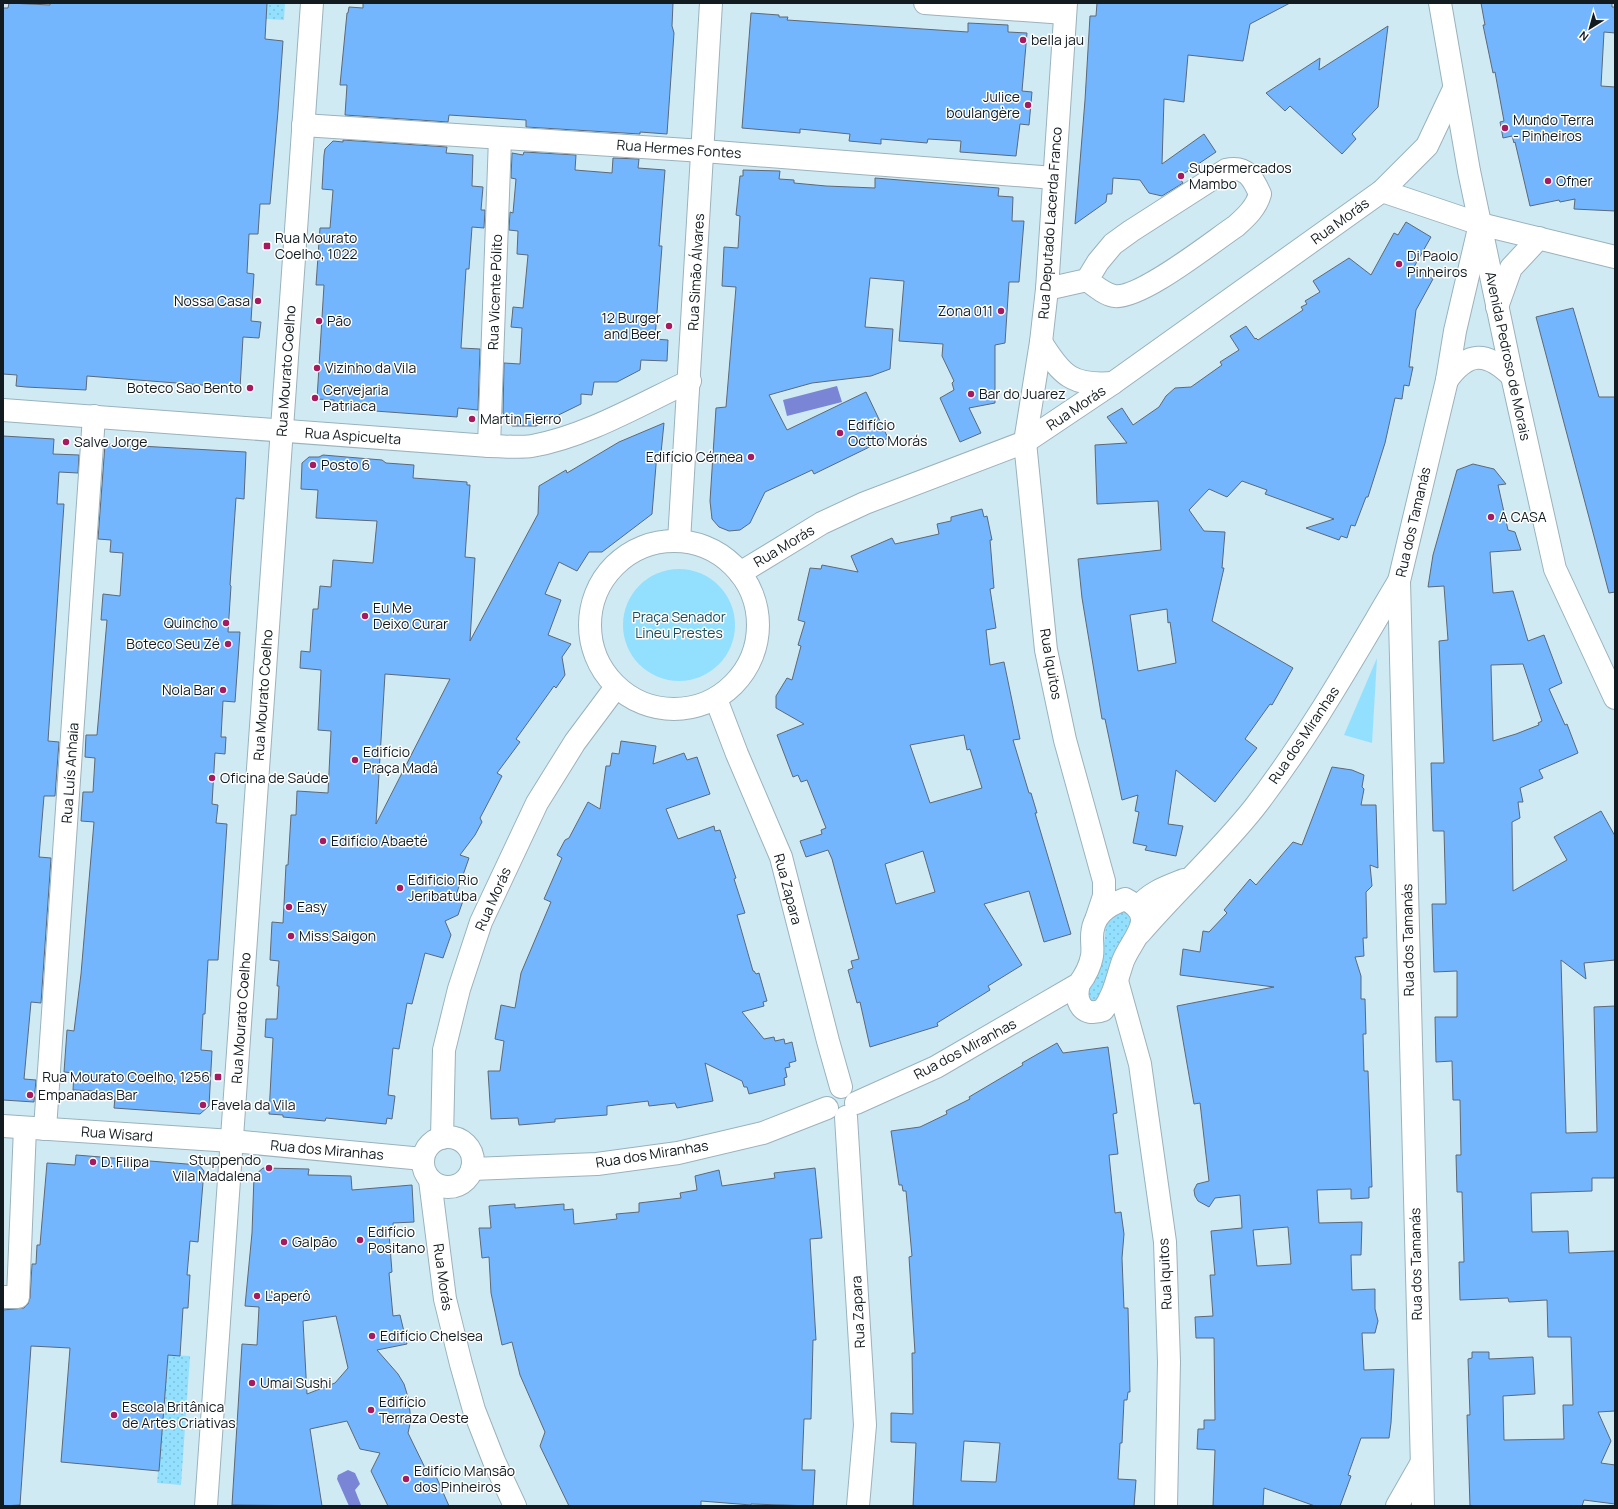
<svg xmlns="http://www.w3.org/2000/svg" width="1618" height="1509" font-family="Manrope,sans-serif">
<defs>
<pattern id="garden-dots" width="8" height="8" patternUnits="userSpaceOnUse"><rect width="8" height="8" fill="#92e0fd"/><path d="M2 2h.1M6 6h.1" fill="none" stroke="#7dc0d8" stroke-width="1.8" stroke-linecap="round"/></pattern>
</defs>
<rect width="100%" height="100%" fill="#d0eaf4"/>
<!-- park -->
<g fill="#92e0fd">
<circle cx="679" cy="625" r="56"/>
<path d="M1377,658L1372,743L1344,735Z"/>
</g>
<!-- garden -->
<g fill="url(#garden-dots)">
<path d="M267,3H285L284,20L251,18L267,9Z"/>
<path d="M1117,907L1133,917L1106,999L1092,1005L1085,996C1091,982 1098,967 1102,953C1108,933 1101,924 1117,907Z"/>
<path d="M168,1355L190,1356L181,1485L157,1483Z"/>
</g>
<!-- water -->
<g fill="#7b85d6">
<path d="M837,386L842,402L787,416L783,400Z"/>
<path d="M348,1470L355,1473L360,1484L355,1490L361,1505L360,1506H349L337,1479L338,1475Z"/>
</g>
<!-- building -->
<g fill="#74b6fd" stroke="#5b6979" fill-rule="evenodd">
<path d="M9,3L50,5V3H267L265,39L283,41L278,111L270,204H260L258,234H249L247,273L254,274L251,321L261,322L259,338L243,337L240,388L87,376L86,390L26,387L16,386L17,375L3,374V8H8Z"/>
<path d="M363,3H673L672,26L674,33L667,134L640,132V134L526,127V120L449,115L448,122L345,115L347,85H340L347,13H348L349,7L363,8Z"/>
<path d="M1097,3H1290L1250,24L1243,61L1188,55L1184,102L1164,99L1162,164L1204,134L1216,152L1179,177L1183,183L1162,196L1149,193L1140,180L1113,178L1112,194H1107L1106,202L1075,224L1085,100L1090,16H1096Z"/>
<path d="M1481,3H1612V7H1615V33L1604,32L1601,86L1615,87V211L1574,209L1575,199L1560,202L1559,200L1530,206L1515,142L1514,143L1512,136L1503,138L1500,122L1504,121L1495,72L1493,73L1483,25H1485Z"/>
<path d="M751,13L779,15V17H788L787,20L968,32V23L1008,25V32L1027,33L1022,91L1032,92L1029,125L1020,124L1016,156L960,152L961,141L928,139L927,143L881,139V144L849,141L850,134L800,129V133L742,128Z"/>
<path d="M1388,26L1378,107L1352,134L1356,139L1342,154L1290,106L1285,111L1266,93L1320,58L1319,70Z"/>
<path d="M343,140L447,147L446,153L473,155L472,186L483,187L481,210H485L484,228L472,227L469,269H466L461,348L480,349L478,410L458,408L457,417L334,408V400L317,399L324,285H316L320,228H330L333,190L322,189L324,155L325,149L333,141L343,142Z"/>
<path d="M524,152L576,155L575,170L612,173L613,158L639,159L638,168L665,170L659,246H662L655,339L668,340L667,361L641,360L640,370L617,382H594L592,395L581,394V404L536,426H512L503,413L504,363L520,364L522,328L511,327L512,318L513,307L523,308L528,255L517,254L518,231L509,230L510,212L513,213L516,179L511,178L512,153L523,155Z"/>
<path d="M743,170L780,171L779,179L794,180V183L826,186L875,188V178L999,188L998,196L1013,197L1012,221H1024L1019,282H1009L1005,343L995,345V403L969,408L981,433L960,442L940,398L954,390L952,383L954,381L942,356L943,344L899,341L904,281L870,278L865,327L893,329L890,369L871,376L812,383L769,395L787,430L866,392L888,438L814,474L812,470L765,492L750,523L740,530L729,531L719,527L712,519L710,501L716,408L726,407L736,287L722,286L724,247L738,248L740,216L736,215L740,176H743Z"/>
<path d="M1406,222L1431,237L1414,267L1433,279L1416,310L1409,367H1413L1409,386L1404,385L1402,399L1395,398L1385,443L1368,497H1366L1355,526L1351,525L1347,538L1341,536L1339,540L1306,528L1334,519L1265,494L1267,490L1242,481L1227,497L1209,489L1189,510L1204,531L1225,532L1222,568H1224L1212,621L1293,668L1272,705L1270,704L1245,739L1257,748L1215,802L1176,770L1168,824L1183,826L1176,856L1145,850L1147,846L1133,843L1139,812L1135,811L1138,795L1122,800L1105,719H1102L1082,598L1078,559L1161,550L1158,501L1097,504L1095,445L1127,443L1107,417L1122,408L1133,425L1159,407L1166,396L1175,388L1191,387L1222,365L1220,362L1239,350L1230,336L1246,326L1255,339L1256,338L1258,340L1303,310L1301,307L1307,304L1305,301L1320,292L1313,281L1349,258L1371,275L1394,233L1398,235ZM1167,609L1168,623L1170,622L1176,663L1138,671L1130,615Z"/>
<path d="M1573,308L1599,397H1615V592L1609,593L1536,317Z"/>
<path d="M664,423L661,453H657L652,514L602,552H589L577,571L559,562L545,594L561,600L548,635L571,644L562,657L565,675L556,688L554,686L516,739L520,742L497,773L502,776L480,818L482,822L475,835L460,855L469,858L456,895L464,898L458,915L445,921L451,935L443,958L425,953L412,1004L407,1003L399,1049L393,1048L388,1095L395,1096L392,1119L387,1118L386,1124L326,1118L325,1121L283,1117V1115L269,1114L273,1038L265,1037L266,1019H277L279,986H277L279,961L270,960L272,922L283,923L286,865H288L291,815H296L297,791L328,793L331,731L318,730L321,670L300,668L301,651L310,652L313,609H318L320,586L331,587L333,560L373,563L377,521L316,518L318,490L301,489L302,463L309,457H319L323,455L382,460L386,463L414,465L413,478L467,482V485H470L465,557L475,558L470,641L538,514L539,486L566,470L567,473L619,442ZM385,674L450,679L376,824Z"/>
<path d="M3,436L54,439L53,454L79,455L78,473L59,472L57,504H64L48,741L59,742L55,796H44L39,857L51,858L41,1003L31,1002L24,1079L36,1080L34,1102L3,1100Z"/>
<path d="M105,444L246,452L244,499L236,498L230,585L231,586L228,632H240L235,702L223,701L221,737H226L225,754L215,753L212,804L218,805L216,823L227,824L218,960H208L205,1014H203L201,1050L212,1051L209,1106L200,1114L114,1108L115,1097L93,1096L94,1091L73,1090L74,1073L64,1072L67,1030L74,1031L81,974L94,822L81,821L83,792H93L95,758L85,757L86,735H97L107,620H101L103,594L120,596L123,553L110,552L111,540L98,539Z"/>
<path d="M1473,464L1494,469L1506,484L1498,485L1508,530L1515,532L1521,550L1490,552L1493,593L1513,591L1528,641L1544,635L1562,683L1549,689L1565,725L1567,724L1578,753L1539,770L1543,778L1520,788L1523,802H1518L1520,818L1512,822L1513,891L1567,860L1554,837L1601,811L1615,836V960L1584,963L1586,979L1561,960L1566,1133L1597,1132L1594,1007L1615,1006V1174L1614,1178H1592V1191L1531,1193L1532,1232L1568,1231L1569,1253L1615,1251V1411L1598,1412L1611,1441L1601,1463L1615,1465V1504L1584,1500L1582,1506H1470L1467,1415H1470L1468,1359L1472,1358V1352H1489V1359L1533,1357L1535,1394L1503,1396L1504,1440L1564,1439L1563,1405H1573L1571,1337H1548L1547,1300L1509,1302L1508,1298L1460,1300L1459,1262H1464L1462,1192H1457L1456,1155H1461L1460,1100H1453L1452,1061L1436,1062L1435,1017H1457V971L1434,972L1432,904H1446L1444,831H1433L1431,763H1444L1439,641L1448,640L1444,586L1428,587L1433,555L1457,470ZM1523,664L1542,721L1538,723L1539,725L1516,734L1493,741L1491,665Z"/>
<path d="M982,509L984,517L987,516L992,540H990L994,588L990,589L996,628L986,630L990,665L1004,662L1020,739L1013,740L1029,793H1031L1037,813H1035L1071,934L1044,942L1029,891L984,904L1022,965L988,986L990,990L937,1023L938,1026L870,1047L860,1002L857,1003L848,970L853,968L851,961L859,959L832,859L828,850L806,857L800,841L822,834L821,830L826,828L807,780L801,782L798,775L793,777L777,735L804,724L776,708V696L787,678L792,680L801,646L798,645L805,622L798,620L810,568L821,569L822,565L858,572L851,556L892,538L895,544L939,534L937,524L951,521V517ZM964,735L967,750L970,749L982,788L930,803L910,745ZM923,851L935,892L896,904L885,864Z"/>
<path d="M621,741L656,746L653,764L684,753L687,760L697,757L710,794L666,809L678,839L714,826L715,831L720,830L736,878L734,879L745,913L737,915L753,971H754L756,974L759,973L767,1001L763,1002L764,1006L742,1012L764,1039L774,1037L775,1041L784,1039L785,1044L792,1042L796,1061L789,1063L790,1067L785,1068L787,1077L784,1078L785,1085L749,1094L747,1087H744L742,1081L705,1063L713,1101L677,1108L675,1103L649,1106L648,1101L607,1106V1115L555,1119V1122L519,1125L518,1118L491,1119L488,1071H500L504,1041L495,1039L501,1005L515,1008L521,973L551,902L544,899L562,858L557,855L565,840L569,838L588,802L600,809L606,766H610L612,753L619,754Z"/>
<path d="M1332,767L1352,770L1364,775L1362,787L1364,789L1361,805H1376L1378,868L1370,865L1372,886L1366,892L1367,938H1363L1364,956L1355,957L1361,976V999H1365L1366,1034H1363L1364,1071H1368L1372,1187H1369V1198L1351,1199V1189L1317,1190L1319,1223L1362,1222L1361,1255H1351L1352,1290L1375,1289V1309L1378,1321L1375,1333H1362L1364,1370L1394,1369L1391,1423L1389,1438H1361L1348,1475L1351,1476L1340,1506H1315L1264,1488L1263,1506H1213L1215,1450L1197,1449L1198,1429H1204V1420H1215L1214,1338H1196L1195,1317L1213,1316L1210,1275H1215L1211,1231L1242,1228L1240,1195L1215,1198L1209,1207L1198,1201L1195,1196L1194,1190L1197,1184L1209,1181L1200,1103L1194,1104L1177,1006L1274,987L1180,975L1183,949L1200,952L1203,931L1209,932L1227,913L1224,910L1250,879L1256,885L1293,842L1302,845ZM1288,1227L1291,1264L1257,1266L1253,1230Z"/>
<path d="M1057,1043L1063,1053L1108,1047L1117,1113L1113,1114L1118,1154L1109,1155L1115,1213L1121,1212L1124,1234L1122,1258L1124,1308H1128L1130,1392H1128L1127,1400H1124L1122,1443H1120L1118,1479L1136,1480L1134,1506H913L916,1443L891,1442V1413L913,1414L912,1353H915L909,1257L912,1256L906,1191H903L902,1185H899L891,1131L920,1127L947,1114L946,1111L970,1099L969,1097L1023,1065L1022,1063ZM964,1441L1000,1443L996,1482L961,1481Z"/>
<path d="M76,1155L199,1165L204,1171L198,1242L190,1241L187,1275H190L188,1308H183L180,1356L168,1355L159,1471L61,1462L70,1348L31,1346L20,1505L3,1506V1310L24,1308L28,1304L30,1298L32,1264H36L37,1245H40L47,1163L75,1165Z"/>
<path d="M263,1168L309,1169L308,1175L351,1176L352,1190L412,1185L414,1222L393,1223L394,1234H389L392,1272L389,1273L393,1316L400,1315L407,1344L377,1350L398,1374L404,1384L408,1397L410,1412V1424L408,1433L429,1476L435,1474L449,1506H388L371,1471L380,1453L360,1449L347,1421L310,1429L322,1506L232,1505L242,1344L257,1345L259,1307L245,1306L252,1233L254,1176ZM336,1316L348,1368L335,1383L307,1394L303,1321Z"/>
<path d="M815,1168L822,1238L810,1239L816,1340H813L811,1419H804L802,1470H815L813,1506L751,1504V1505L701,1501V1506H569L540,1446L545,1432L520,1375L512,1342L502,1345L491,1293L489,1257L482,1258L479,1228H491L489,1206L515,1204V1208L564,1204V1210L573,1209L574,1224L617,1219L616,1214L639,1212V1203L681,1198L680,1193L697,1190L695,1176L719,1170L722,1186L775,1178L774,1173Z"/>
</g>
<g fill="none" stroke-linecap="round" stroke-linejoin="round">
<!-- minor casing -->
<g stroke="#9ab2bc" stroke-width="24">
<g id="minor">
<path d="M925,3L1065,13"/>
<path d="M1066,3L1047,289L1041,342L1025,442L1046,650L1065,740L1104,881V896L1097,917"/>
<path d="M303,125L703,151L1054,178"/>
<path d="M1382,191L1480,224L1615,257"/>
<path d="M1047,289L1087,280L1098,262L1113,244L1131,231L1226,170C1246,165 1253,178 1260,194C1256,208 1246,217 1236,226C1212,242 1140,300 1114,296C1104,294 1095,286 1087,280"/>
<path d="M1497,307L1511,268L1539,238"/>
<path d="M1041,342C1062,376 1072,386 1113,383"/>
<path d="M1447,380C1468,351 1486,351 1512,376"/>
<path d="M3,410L489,446C503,446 519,448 532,446C585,437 641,404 690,381"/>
<path d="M489,446L500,138"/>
<path d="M679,541L711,3"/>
<circle cx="674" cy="625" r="84"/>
<path d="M740,573L822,523L865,503L1025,442L1113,383L1382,191L1427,146L1453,91"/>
<path d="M716,699L737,754L781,857L828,1041L841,1087"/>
<path d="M1138,907C1151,892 1166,887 1184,880"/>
<path d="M1140,933C1177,890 1219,852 1254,808C1309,737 1353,658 1399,581"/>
<path d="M1117,981L1140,1064L1165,1242L1169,1362L1166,1506"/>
<path d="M856,1103L936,1067L1079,984C1085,976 1090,967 1092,956C1093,950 1092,944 1092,938C1092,915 1106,906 1125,899C1160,917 1132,938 1123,961C1117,978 1114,996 1103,1010C1083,1018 1074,1002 1079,984"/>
<path d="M846,1117L865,1425L858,1506"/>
<path d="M3,1126L232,1141L423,1159"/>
<path d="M45,1129L94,416"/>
<circle cx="448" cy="1162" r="25"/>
<path d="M442,1138L444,1050L459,989L481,922L537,803L575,742L616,687"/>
<path d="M472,1169L597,1164L678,1153L763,1133L827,1108"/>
<path d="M430,1180L445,1299L461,1364L474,1410L494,1461L515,1506"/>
<path d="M3,1297H18L25,1128"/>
<path d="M206,1506L312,3"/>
<path d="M1397,1506L1421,1464"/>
<path d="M1423,1506L1399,581L1447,380L1455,331L1480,224"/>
</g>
</g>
<!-- major casing -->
<g stroke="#9ab2bc" stroke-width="24">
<path id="major" d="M1440,3L1469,171L1512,376L1555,569L1615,698"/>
</g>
<!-- minor -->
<use href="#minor" stroke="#fff" stroke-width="22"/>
<!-- major -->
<use href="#major" stroke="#fff" stroke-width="22"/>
</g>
<!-- markers -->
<g fill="#a61b5f" stroke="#fff" stroke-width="1.5">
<circle cx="1023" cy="40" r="4"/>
<circle cx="1028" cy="105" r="4"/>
<circle cx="1505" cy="128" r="4"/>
<circle cx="1181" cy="176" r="4"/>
<circle cx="1548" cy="181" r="4"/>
<rect x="263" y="242" width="8" height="8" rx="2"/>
<circle cx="1399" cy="264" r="4"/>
<circle cx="258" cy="301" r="4"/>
<circle cx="1001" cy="311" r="4"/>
<circle cx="319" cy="321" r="4"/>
<circle cx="669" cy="326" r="4"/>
<circle cx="317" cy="368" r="4"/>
<circle cx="250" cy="388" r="4"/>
<circle cx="971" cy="394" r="4"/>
<circle cx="315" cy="398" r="4"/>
<circle cx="472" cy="419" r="4"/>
<circle cx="840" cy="433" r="4"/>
<circle cx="66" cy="442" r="4"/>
<circle cx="751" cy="457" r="4"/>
<circle cx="313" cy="465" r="4"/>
<circle cx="1491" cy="517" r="4"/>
<circle cx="365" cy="616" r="4"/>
<circle cx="226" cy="623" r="4"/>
<circle cx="228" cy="644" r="4"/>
<circle cx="223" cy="690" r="4"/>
<circle cx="355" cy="760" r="4"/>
<circle cx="212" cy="778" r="4"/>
<circle cx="323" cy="841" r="4"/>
<circle cx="400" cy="888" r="4"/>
<circle cx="289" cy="907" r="4"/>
<circle cx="291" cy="936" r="4"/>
<rect x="214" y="1073" width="8" height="8" rx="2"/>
<circle cx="30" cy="1095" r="4"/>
<circle cx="203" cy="1105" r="4"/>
<circle cx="93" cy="1162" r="4"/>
<circle cx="269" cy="1168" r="4"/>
<circle cx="360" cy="1240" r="4"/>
<circle cx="284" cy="1242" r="4"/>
<circle cx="257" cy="1296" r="4"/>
<circle cx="372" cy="1336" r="4"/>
<circle cx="252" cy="1383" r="4"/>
<circle cx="371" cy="1410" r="4"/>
<circle cx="114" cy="1415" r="4"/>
<circle cx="406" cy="1479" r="4"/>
</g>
<g text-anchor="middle" stroke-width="3" stroke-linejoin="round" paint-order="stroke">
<!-- poi labels -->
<g font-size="14" fill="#121b1f" stroke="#fff" text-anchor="start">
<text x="1031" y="45">bella jau</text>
<text x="1020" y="102" text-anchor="end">Julice<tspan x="1020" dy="16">boulangère</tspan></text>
<text x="1513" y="125">Mundo Terra<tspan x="1513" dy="16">- Pinheiros</tspan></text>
<text x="1189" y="173">Supermercados<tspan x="1189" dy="16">Mambo</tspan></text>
<text x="1556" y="186">Ofner</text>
<text x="275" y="243">Rua Mourato<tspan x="275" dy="16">Coelho, 1022</tspan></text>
<text x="1407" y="261">Di Paolo<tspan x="1407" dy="16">Pinheiros</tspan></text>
<text x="250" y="306" text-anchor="end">Nossa Casa</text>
<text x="993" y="316" text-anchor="end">Zona 011</text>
<text x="661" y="323" text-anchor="end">12 Burger<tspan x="661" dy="16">and Beer</tspan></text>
<text x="327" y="326">Pão</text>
<text x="325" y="373">Vizinho da Vila</text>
<text x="242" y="393" text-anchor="end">Boteco Sao Bento</text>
<text x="323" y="395">Cervejaria<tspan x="323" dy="16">Patriaca</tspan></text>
<text x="979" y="399">Bar do Juarez</text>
<text x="480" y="424">Martin Fierro</text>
<text x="848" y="430">Edifício<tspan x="848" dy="16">Octto Morás</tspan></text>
<text x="74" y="447">Salve Jorge</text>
<text x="743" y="462" text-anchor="end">Edifício Cérnea</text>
<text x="321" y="470">Posto 6</text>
<text x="1499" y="522">A CASA</text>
<text x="373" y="613">Eu Me<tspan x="373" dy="16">Deixo Curar</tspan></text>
<text x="218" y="628" text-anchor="end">Quincho</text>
<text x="220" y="649" text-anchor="end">Boteco Seu Zé</text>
<text x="215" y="695" text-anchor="end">Nola Bar</text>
<text x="363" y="757">Edifício<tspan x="363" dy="16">Praça Madá</tspan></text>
<text x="220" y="783">Oficina de Saúde</text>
<text x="331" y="846">Edifício Abaeté</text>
<text x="408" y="885">Edificio Rio<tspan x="408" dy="16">Jeribatuba</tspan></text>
<text x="297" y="912">Easy</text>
<text x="299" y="941">Miss Saigon</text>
<text x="210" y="1082" text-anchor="end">Rua Mourato Coelho, 1256</text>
<text x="38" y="1100">Empanadas Bar</text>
<text x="211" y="1110">Favela da Vila</text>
<text x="261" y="1165" text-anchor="end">Stuppendo<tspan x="261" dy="16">Vila Madalena</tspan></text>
<text x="101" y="1167">D. Filipa</text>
<text x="368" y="1237">Edifício<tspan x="368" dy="16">Positano</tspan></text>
<text x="292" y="1247">Galpão</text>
<text x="265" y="1301">L'aperô</text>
<text x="380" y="1341">Edifício Chelsea</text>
<text x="260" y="1388">Umai Sushi</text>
<text x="379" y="1407">Edifício<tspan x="379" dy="16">Terraza Oeste</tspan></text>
<text x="122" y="1412">Escola Britânica<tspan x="122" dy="16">de Artes Criativas</tspan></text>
<text x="414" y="1476">Edifício Mansão<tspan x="414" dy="16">dos Pinheiros</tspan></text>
</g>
<!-- street labels -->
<g font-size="14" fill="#121b1f" stroke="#fff">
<text transform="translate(679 149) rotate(4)" y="5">Rua Hermes Fontes</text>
<text transform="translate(1340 221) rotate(-36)" y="5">Rua Morás</text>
<text transform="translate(1050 223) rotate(-86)" y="5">Rua Deputado Lacerda Franco</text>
<text transform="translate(696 272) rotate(-87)" y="5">Rua Simão Álvares</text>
<text transform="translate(495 292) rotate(-88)" y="5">Rua Vicente Pólito</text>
<text transform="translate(1508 356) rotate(78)" y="5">Avenida Pedroso de Morais</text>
<text transform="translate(286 371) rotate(-86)" y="5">Rua Mourato Coelho</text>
<text transform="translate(1076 408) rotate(-34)" y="5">Rua Morás</text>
<text transform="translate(353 436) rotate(4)" y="5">Rua Aspicuelta</text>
<text transform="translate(1413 522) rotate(-77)" y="5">Rua dos Tamanás</text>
<text transform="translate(784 546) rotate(-31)" y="5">Rua Morás</text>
<text transform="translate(1051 664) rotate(80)" y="5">Rua Iquitos</text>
<text transform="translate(263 695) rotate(-86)" y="5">Rua Mourato Coelho</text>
<text transform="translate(1304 735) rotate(-56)" y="5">Rua dos Miranhas</text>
<text transform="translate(70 773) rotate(-86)" y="5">Rua Luís Anhaia</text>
<text transform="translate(788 889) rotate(75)" y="5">Rua Zapara</text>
<text transform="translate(493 899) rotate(-66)" y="5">Rua Morás</text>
<text transform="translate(1408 940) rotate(-91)" y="5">Rua dos Tamanás</text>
<text transform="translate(241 1018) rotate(-86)" y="5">Rua Mourato Coelho</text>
<text transform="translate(965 1049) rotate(-28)" y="5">Rua dos Miranhas</text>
<text transform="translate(117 1134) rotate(4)" y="5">Rua Wisard</text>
<text transform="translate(327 1150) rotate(5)" y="5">Rua dos Miranhas</text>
<text transform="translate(652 1154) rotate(-9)" y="5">Rua dos Miranhas</text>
<text transform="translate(1416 1264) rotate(-91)" y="5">Rua dos Tamanás</text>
<text transform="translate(1165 1274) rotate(-93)" y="5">Rua Iquitos</text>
<text transform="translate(443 1277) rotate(82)" y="5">Rua Morás</text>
<text transform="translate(858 1312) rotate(-93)" y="5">Rua Zapara</text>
</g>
<!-- park labels -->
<g font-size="14" fill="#194d5e" stroke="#fff">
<text x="679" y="622">Praça Senador<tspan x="679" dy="16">Lineu Prestes</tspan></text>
</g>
</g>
<!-- border -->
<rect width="1618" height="1509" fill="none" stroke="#121b1f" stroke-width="8"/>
<!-- north arrow -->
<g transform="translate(1590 28) rotate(217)" stroke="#ffffff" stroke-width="3" paint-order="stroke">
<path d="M0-3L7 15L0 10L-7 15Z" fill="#121b1f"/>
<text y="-6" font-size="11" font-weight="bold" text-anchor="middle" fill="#121b1f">N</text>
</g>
</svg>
